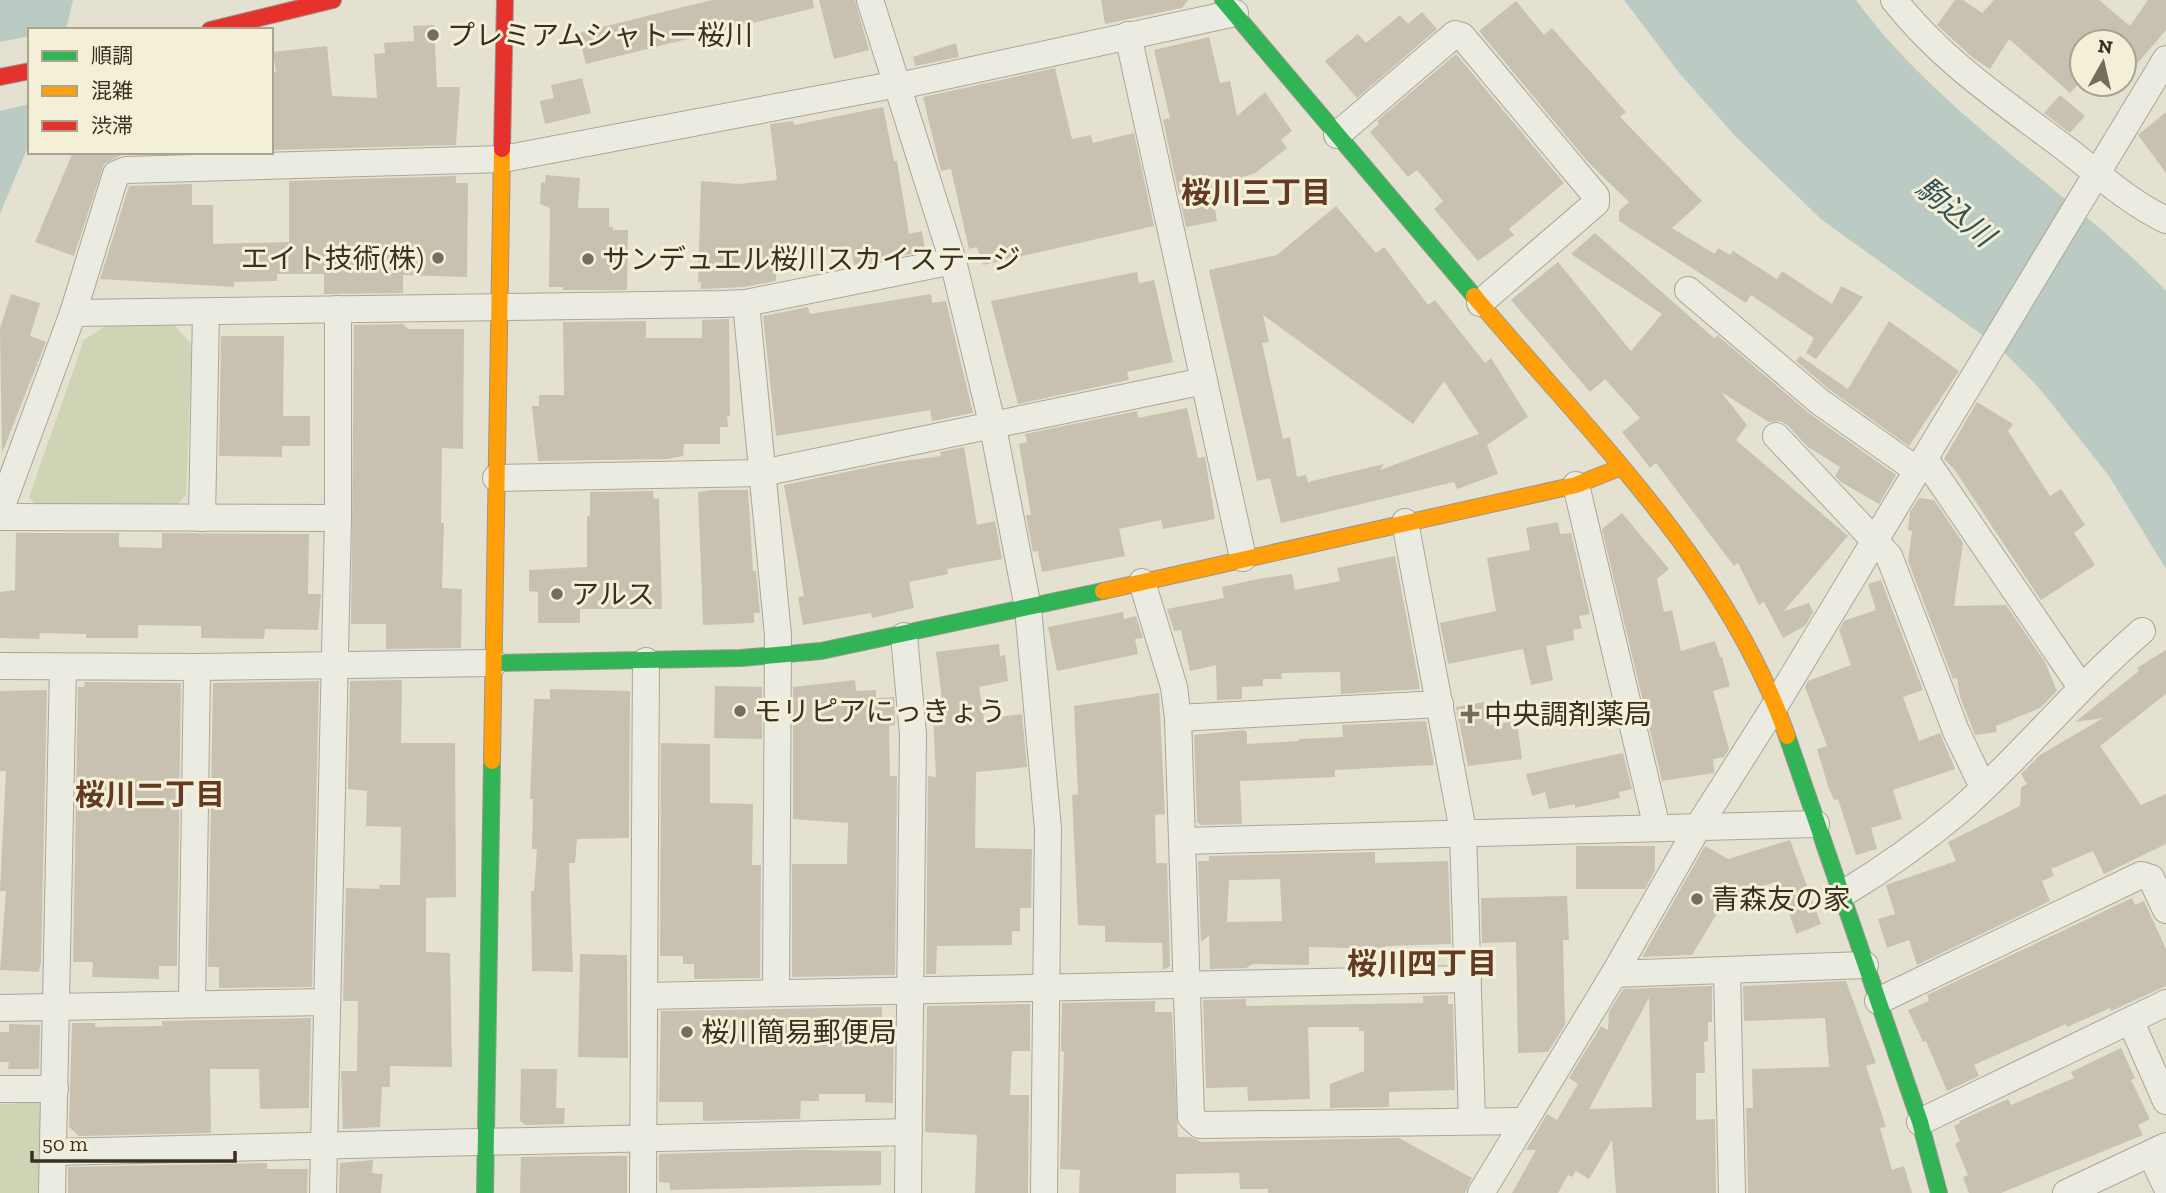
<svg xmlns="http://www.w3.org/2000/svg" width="2166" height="1193" font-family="'Zilla Slab','Noto Sans JP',serif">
<rect width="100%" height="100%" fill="#e4e1d1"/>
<!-- green -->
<g fill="#cfd4b4">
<path d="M110,323L175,326L192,345L186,495L174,508L36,505L29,497L84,340Z"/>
<path d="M39,1102L44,1106L42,1193H0V1104Z"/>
</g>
<!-- water -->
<g fill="#bbcbc3">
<path d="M0,0H73L66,30H30V142L0,214Z"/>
<path d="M1624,0H1856C1940,115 2069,189 2166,291V569L2109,476L2040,389L1999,347L1822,220L1736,137L1680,74Z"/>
</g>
<!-- pier -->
<path fill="#e4e1d1" d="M30,36V104L0,111V42Z"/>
<!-- building -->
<g fill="#c8c1b2" fill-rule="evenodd">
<path d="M712,0H813L814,8L586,64L578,33Z"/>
<path d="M819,0H855L869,50L834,59Z"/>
<path d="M1101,0H1188L1182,8L1105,24Z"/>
<path d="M1955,0H1963L1982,13L1994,0H2099L2130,26L2148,0H2166V30L2124,79V42H2082V80L2070,93L2009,39L1990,69L1972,57L1937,25Z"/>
<path d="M1516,1L1544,35L1552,28L1626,112L1620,117L1702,201L1672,228L1715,254L1718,248L1730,255L1733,251L1777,279L1782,271L1832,304L1841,286L1863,297L1816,359L1806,353L1814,338L1751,295L1746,303L1619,221V211L1629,202L1588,162L1479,31Z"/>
<path d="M1422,12L1437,29L1357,98L1325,61L1358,34L1366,43L1400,15L1408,24Z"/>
<path d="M434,25L437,87H460L456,145L271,150V72H276L273,52L327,46L332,96L377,98L374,54L385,53L384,43L414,41L413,26Z"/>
<path d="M1209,37L1220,83L1230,81L1237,116L1265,92L1292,131L1281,140L1287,148L1254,174L1211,185L1217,221L1186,227L1163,120L1170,118L1154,50Z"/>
<path d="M956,43L959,57L915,66L913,57Z"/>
<path d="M1456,54L1564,183L1509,229L1514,235L1478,261L1434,209L1443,201L1417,170L1408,177L1370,132L1379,124L1377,121Z"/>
<path d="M1055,68L1072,139L1091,135L1093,143L1134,133L1154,226L983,265L977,247L969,249L951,169L941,171L923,97Z"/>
<path d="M582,78L591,113L545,124L540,101L554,98L551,85Z"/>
<path d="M2060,95L2085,116L2070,133L2044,113Z"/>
<path d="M883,107L894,161H897L909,234L922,231L925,251L854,265L851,247L776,255V281L744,287L701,289V282H698L701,181L739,184L777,180L770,124L793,121L794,125Z"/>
<path d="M2166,112V173L2138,135Z"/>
<path d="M73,152L146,154L121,155L104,164L74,256L35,242Z"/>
<path d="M546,175L580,178L578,208H609V227H613V230H628L627,290H563V287H549L550,208L540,204L541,182L545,183Z"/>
<path d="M456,176V183H468L467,277L403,275V293L324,294V274H277V281L234,282V287L100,279L129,186L192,184V205H213V244L289,242V181Z"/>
<path d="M1336,206L1376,253L1384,247L1428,305L1435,300L1485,363L1491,358L1528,417L1487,445L1498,474L1457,489L1454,482L1281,523L1270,478L1257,481L1209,270L1277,255ZM1263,315L1413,424L1444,381L1479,434L1380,470L1384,464L1308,482L1306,475L1297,477L1290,437L1283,439L1262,343L1269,342Z"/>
<path d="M1595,233L1715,339L1717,335L1810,414L1896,475L1879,504L1841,482L1835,476L1840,467L1808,447L1787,425L1780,421L1769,422L1721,392L1747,425L1736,440L1848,536L1784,611L1809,603L1813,612L1805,626L1783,638L1764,602L1759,605L1738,563L1734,566L1656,463L1650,468L1622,432L1640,418L1605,379L1590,392L1511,300L1558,262L1631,351L1662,314L1571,254Z"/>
<path d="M1137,272L1139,283L1154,280L1173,362L1127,372L1129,380L1018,404L991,301Z"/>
<path d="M11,294L40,303L30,336L46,342L2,453L0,328Z"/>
<path d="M931,294L932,303L946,301L973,413L932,421L930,410L776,436L763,316L808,307L810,314Z"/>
<path d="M729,319L730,416H727L728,427H720V444H684L683,456L667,459L538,461L532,406H539V395H564L563,322L646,321V338H702V320Z"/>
<path d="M1889,321L1959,371L1909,446L1830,390L1796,361L1800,356L1848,389Z"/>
<path d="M403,324L408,329H464L463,449L442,448L441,523H444L442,588L462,589L461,648L386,649V624H351L354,325Z"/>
<path d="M221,336H284L283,416H310V446H282V457L219,456Z"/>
<path d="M1977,402L2013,424L2008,431L2050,496L2061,489L2085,525L2074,533L2095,565L2041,600L1954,469L1944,459Z"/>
<path d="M1187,408L1198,458L1205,457L1215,519L1163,529L1161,520L1119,529L1125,556L1042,572L1038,551L1033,552L1026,515H1031L1019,444L1027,442L1025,434L1137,411L1138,418Z"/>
<path d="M964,447L977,525L995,521L1002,559L947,569L948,574L909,582L914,608L872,618L871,613L803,625L798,597L804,596L784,485L889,463L941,456L940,452Z"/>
<path d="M713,490H748L753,571H756L760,613H754V623L703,625L698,492Z"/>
<path d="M653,491L654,499L659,498L662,609H580V623H538V592L529,591V570L587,567V516H590V492Z"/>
<path d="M1919,498L1934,500L1963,543L1954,606L2006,605L2045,662L2057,691L2040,708L1996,726L1997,732L1975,735L1960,697L1957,678L1953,679L1908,561L1912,531L1908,530L1910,512Z"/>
<path d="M1622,513L1669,569L1657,579L1664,612L1672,610L1681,651L1715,641L1720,657H1722L1730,686L1713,691L1729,749L1724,757L1713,759L1714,773L1662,781L1602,529Z"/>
<path d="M1558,522L1560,534L1571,533L1590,614L1579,616L1582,628L1573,630L1574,640L1546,646L1553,680L1531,685L1523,649L1448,664L1440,623L1496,611L1487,558L1530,550L1526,528Z"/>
<path d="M16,533H119V547L162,548V533L309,534L308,594H321L318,630L265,629L264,639L201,638V626L138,625V638H86V634L40,633L39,639L0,638V592L15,590Z"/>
<path d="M1395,556L1420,689L1341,694L1340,672L1281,673L1282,679H1263V686L1242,687V699L1217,700L1216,665L1190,671L1181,630L1174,631L1167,609L1224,598L1222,587L1258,579L1292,574L1295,590L1340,581L1337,568Z"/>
<path d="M1881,580L1923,690L1903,697L1919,741L1940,733L1955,769L1893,790L1902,819L1871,828L1877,849L1856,855L1838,799L1834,800L1828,786L1817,749L1827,746L1805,687L1808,681L1851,665L1839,630L1844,621L1876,610L1868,584Z"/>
<path d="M1123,612L1124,619L1136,616L1143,638L1135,639L1138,654L1057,671L1048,627Z"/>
<path d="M999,644L1000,656L1005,655L1008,681L979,687L984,719L1022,714L1027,767L976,772L975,848L1032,849L1031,908H1020V931H1012V945L937,946L936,974H926L928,776L936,777L933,716L944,715L936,652Z"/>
<path d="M2166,650V694L2100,746L2141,805L2166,794V844L2104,874L2093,851L2051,869L2054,876L2042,881L2050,901L1917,965L1909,940L1887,948L1878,919L1895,914L1886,885L1956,861L1948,842L2020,806L2021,787L2027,784L2021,774L2040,755L2103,718L2075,722L2139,671L2137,668Z"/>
<path d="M402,680L401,743H455L456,897L426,898V952L450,953L452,1067L390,1066V1087H382L380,1127L343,1129L341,1071H357L358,1001H343L346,888L380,889L379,885H400L401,827L366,826L367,791L348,789L350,681Z"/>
<path d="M855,680L856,691L876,690V698L894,697L895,725L889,726L890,776H897L895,975L792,977V864H847L848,823L793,819V687Z"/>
<path d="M319,681L312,987L219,988V967H208L213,683Z"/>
<path d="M85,682L181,683L177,966H159V979L92,977L93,962H73L78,687H84Z"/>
<path d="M715,686L762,687V739L714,738Z"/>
<path d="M550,689L630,691L629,838L577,839L575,863H569L573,972L532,971L531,891H534L537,849H532L533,799H530L534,699H550Z"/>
<path d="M47,690L41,962L39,972L0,970L6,891H0L6,771H0V691Z"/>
<path d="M1159,693L1165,814L1155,815L1156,863H1167L1170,966L1163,970L1162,943L1105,942V926L1078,925L1072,795L1078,794L1074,706Z"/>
<path d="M1484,702L1489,725L1517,721L1522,759L1468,766L1456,707Z"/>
<path d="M1426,721L1434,765L1335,770V777L1240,781L1242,824L1201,825L1197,822L1194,735L1243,730L1247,732V744L1299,741V739L1343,737L1342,725Z"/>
<path d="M661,743L710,744V803L753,804L752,865H761L760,978L694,979V964H683V956H660Z"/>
<path d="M1623,753L1632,789L1619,792L1620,798L1575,808V804L1549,809L1545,792L1532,796L1526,774Z"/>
<path d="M1790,840L1821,924L1796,934L1779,881L1727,897L1692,955L1642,957L1705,846L1728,859Z"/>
<path d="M1576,846H1655V870L1645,889H1576Z"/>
<path d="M1375,852V863L1448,861L1451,944L1385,946V949L1309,947V965L1253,964L1246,968L1210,969L1209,936L1201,942L1198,861H1209V856ZM1280,879L1282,921L1227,922L1229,880Z"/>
<path d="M1567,896L1569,940H1563L1565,1025L1548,1052L1518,1053L1516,942L1482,943L1481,898Z"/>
<path d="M2132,898L2135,905L2144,901L2166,949V986L2111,1011L2110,1008L2067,1027L2066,1024L1974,1065L1979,1076L1947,1091L1926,1041L1923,1042L1908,1010L1929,1001L1927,995Z"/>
<path d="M580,954L627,955L628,1058L578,1057Z"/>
<path d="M1846,981L1876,1063L1866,1066L1886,1127L1880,1128L1892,1170L1904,1166L1912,1193H1748L1746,1108H1753L1752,1069L1829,1067L1825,1018L1744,1021L1743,986Z"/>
<path d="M1712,986V1022H1708V1041L1704,1042L1705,1073H1696V1120L1715,1119L1716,1193H1616L1612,1140L1589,1179L1576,1171L1572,1177L1568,1175L1558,1193H1512L1536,1150H1526L1547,1114L1557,1120L1578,1084L1569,1078L1601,1026L1608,1030L1609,1012L1623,989ZM1649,998L1652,1107L1589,1109L1604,1081Z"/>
<path d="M1448,995V1004H1453L1455,1090L1389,1092V1107L1330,1108V1084L1364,1071V1031H1359V1027H1308L1310,1099L1248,1101L1247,1087L1206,1088L1203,1000L1246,999V1006L1423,1003V996Z"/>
<path d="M1155,1001V1012H1172L1178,1137H1190L1202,1142L1399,1138L1472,1178L1465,1193H1268V1189H1240L1239,1173L1176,1174V1193H1079L1080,1170L1060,1169L1064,1052L1061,1051L1062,1003Z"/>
<path d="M1030,1004V1051H1012L1010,1095H1029L1028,1193H975L977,1135L925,1132L927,1006Z"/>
<path d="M882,1007V1017H894L893,1103L865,1102V1094H819V1101H801L800,1119L703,1121V1102H659L661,1011Z"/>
<path d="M311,1018L309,1108L260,1109L259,1069H210L211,1133L79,1136L69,1127L72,1023H95V1027L162,1026V1021Z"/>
<path d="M9,1024L40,1025L39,1069H8L9,1062H0V1032H9Z"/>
<path d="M2121,1048L2135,1078L2131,1080L2150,1119L2138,1125L2143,1135L2001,1193H1969L1963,1177L1968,1175L1955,1144L1960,1141L1954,1126L1960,1123L1959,1121L2008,1099L2011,1105L2074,1078L2071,1072Z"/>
<path d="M521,1069H557L556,1108H565L564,1124L526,1125L520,1121Z"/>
<path d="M800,1150L881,1151V1185L670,1190V1183L659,1182V1154Z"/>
<path d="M577,1156H627V1193H520L521,1157Z"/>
<path d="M373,1160L372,1173L383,1174L381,1193H339L340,1163Z"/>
<path d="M267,1163V1169H308L307,1193H68V1167Z"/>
</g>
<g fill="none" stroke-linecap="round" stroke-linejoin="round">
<!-- street casing -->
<g stroke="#aaa699" stroke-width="28">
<g id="street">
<path d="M870,0L953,261L993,427L1028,608L1048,829L1044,1193"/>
<path d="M1894,0C1942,61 2001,100 2062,146C2097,172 2126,201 2166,220"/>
<path d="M1128,35L1243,558"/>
<path d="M899,86L1235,13"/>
<path d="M1337,135L1455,34L1462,36L1596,196V203L1480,303"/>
<path d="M1688,290L1820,402L1918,471"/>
<path d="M746,303L778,635L776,993"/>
<path d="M73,313L116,174L126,170L503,159L898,84"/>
<path d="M1776,436L1889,556L1956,731L1983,787"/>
<path d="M1925,459L2081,687"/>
<path d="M496,478L762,473L1204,381"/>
<path d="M1576,485L1657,828"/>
<path d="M0,511L73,313L721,304L746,303L953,261"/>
<path d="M0,517L338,518"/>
<path d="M202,518L206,312"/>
<path d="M1405,522L1463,831L1472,1121"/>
<path d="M1142,582L1174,687L1178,718L1191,1117L1200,1125L1523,1121"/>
<path d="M904,636L913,734L908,1193"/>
<path d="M0,666L197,667L494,663"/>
<path d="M1178,718L1440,704"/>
<path d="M1183,841L1816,824"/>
<path d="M1841,895C1882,870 1922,842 1959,811C2023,755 2077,687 2142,631"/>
<path d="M1727,972L1732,1193"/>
<path d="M1614,974L1865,965"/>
<path d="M645,996L1468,979"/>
<path d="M1878,1001L2141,875L2151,878L2166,910"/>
<path d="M192,1003L197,667"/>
<path d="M0,1008L327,1002"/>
<path d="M2131,1022L2166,1101"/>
<path d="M0,1089H55"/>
<path d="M1920,1122L2166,1003"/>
<path d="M54,1152L909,1132"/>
<path d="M2151,1154L2166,1186"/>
<path d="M52,1193L63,667"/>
<path d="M323,1193L338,518V309"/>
<path d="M643,1193L646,661"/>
<path d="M1481,1193L1614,974L1698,827L1776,704L2166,59"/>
<path d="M2066,1193L2166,1146"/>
</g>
</g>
<!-- fast casing -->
<g stroke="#9a968a" stroke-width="18">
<g id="fast">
<path d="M1223,0L1474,296"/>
<path d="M494,663L741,658L821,651L1103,591"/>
<path d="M1787,736L1920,1122L1939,1193"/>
<path d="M485,1193L492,761"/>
</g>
</g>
<!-- slow casing -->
<g stroke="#9a968a" stroke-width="18">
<g id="slow">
<path d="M1474,296C1588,432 1728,565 1787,736"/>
<path d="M1103,591L1576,485L1619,468"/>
<path d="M492,761L502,149"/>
</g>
</g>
<!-- jam casing -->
<g stroke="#9a968a" stroke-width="18">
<g id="jam">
<path d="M210,30L333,0"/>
<path d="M0,77L30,71"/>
<path d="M502,149L505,0"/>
</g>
</g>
<!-- street -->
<use href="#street" stroke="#ecebe2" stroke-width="26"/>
<!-- fast -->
<use href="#fast" stroke="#30b455" stroke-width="16"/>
<!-- slow -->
<use href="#slow" stroke="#ff9f0a" stroke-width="16"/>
<!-- jam -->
<use href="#jam" stroke="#e5322d" stroke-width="16"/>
</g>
<!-- markers -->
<g fill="#756e5f" stroke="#f4f0d8" stroke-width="2.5">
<circle cx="433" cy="35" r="7"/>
<circle cx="438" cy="258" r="7"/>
<circle cx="588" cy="259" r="7"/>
<circle cx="557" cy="594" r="7"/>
<circle cx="740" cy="711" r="7"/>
<path d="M1466.5 703.5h7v7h7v7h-7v7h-7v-7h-7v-7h7z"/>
<circle cx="1697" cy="899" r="7"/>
<circle cx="687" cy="1032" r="7"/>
</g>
<g text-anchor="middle" stroke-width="6" stroke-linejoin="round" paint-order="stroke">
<!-- poi labels -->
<g font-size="28" fill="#393021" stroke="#f4f0d8" text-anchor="start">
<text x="447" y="45">プレミアムシャトー桜川</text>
<text x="424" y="268" text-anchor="end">エイト技術(株)</text>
<text x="602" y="269">サンデュエル桜川スカイステージ</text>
<text x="571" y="604">アルス</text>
<text x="754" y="721">モリピアにっきょう</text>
<text x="1484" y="724">中央調剤薬局</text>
<text x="1711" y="909">青森友の家</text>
<text x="701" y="1042">桜川簡易郵便局</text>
</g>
<!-- neighbourhood labels -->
<g font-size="30" font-weight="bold" fill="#633a23" stroke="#f4f0d8">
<text x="1256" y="203">桜川三丁目</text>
<text x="150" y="805">桜川二丁目</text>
<text x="1422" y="974">桜川四丁目</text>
</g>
<!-- water labels -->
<g font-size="30" font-style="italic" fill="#325458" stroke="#f4f0d8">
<text transform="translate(1955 212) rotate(39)" y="10">駒込川</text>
</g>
</g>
<!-- legend -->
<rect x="28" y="28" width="245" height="126" fill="#f4f0d8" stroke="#a9a38f" stroke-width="2"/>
<rect x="42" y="51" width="35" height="10" fill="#30b455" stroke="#a9a38f" stroke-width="2"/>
<text x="91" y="63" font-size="21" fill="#393021">順調</text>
<rect x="42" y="86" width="35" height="10" fill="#ff9f0a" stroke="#a9a38f" stroke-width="2"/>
<text x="91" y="98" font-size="21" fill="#393021">混雑</text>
<rect x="42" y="121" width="35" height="10" fill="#e5322d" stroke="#a9a38f" stroke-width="2"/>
<text x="91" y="133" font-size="21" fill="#393021">渋滞</text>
<!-- north arrow -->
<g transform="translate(2103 63) rotate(8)"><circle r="33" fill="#f4f0d8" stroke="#a9a38f" stroke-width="2"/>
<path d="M0-5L12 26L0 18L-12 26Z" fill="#756e5f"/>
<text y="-10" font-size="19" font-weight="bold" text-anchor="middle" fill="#393021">N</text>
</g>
<!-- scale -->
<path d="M32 1151v10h203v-10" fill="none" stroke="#393021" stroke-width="3.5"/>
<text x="42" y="1151" font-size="21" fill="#393021" stroke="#f4f0d8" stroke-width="5" paint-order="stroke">50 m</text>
</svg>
